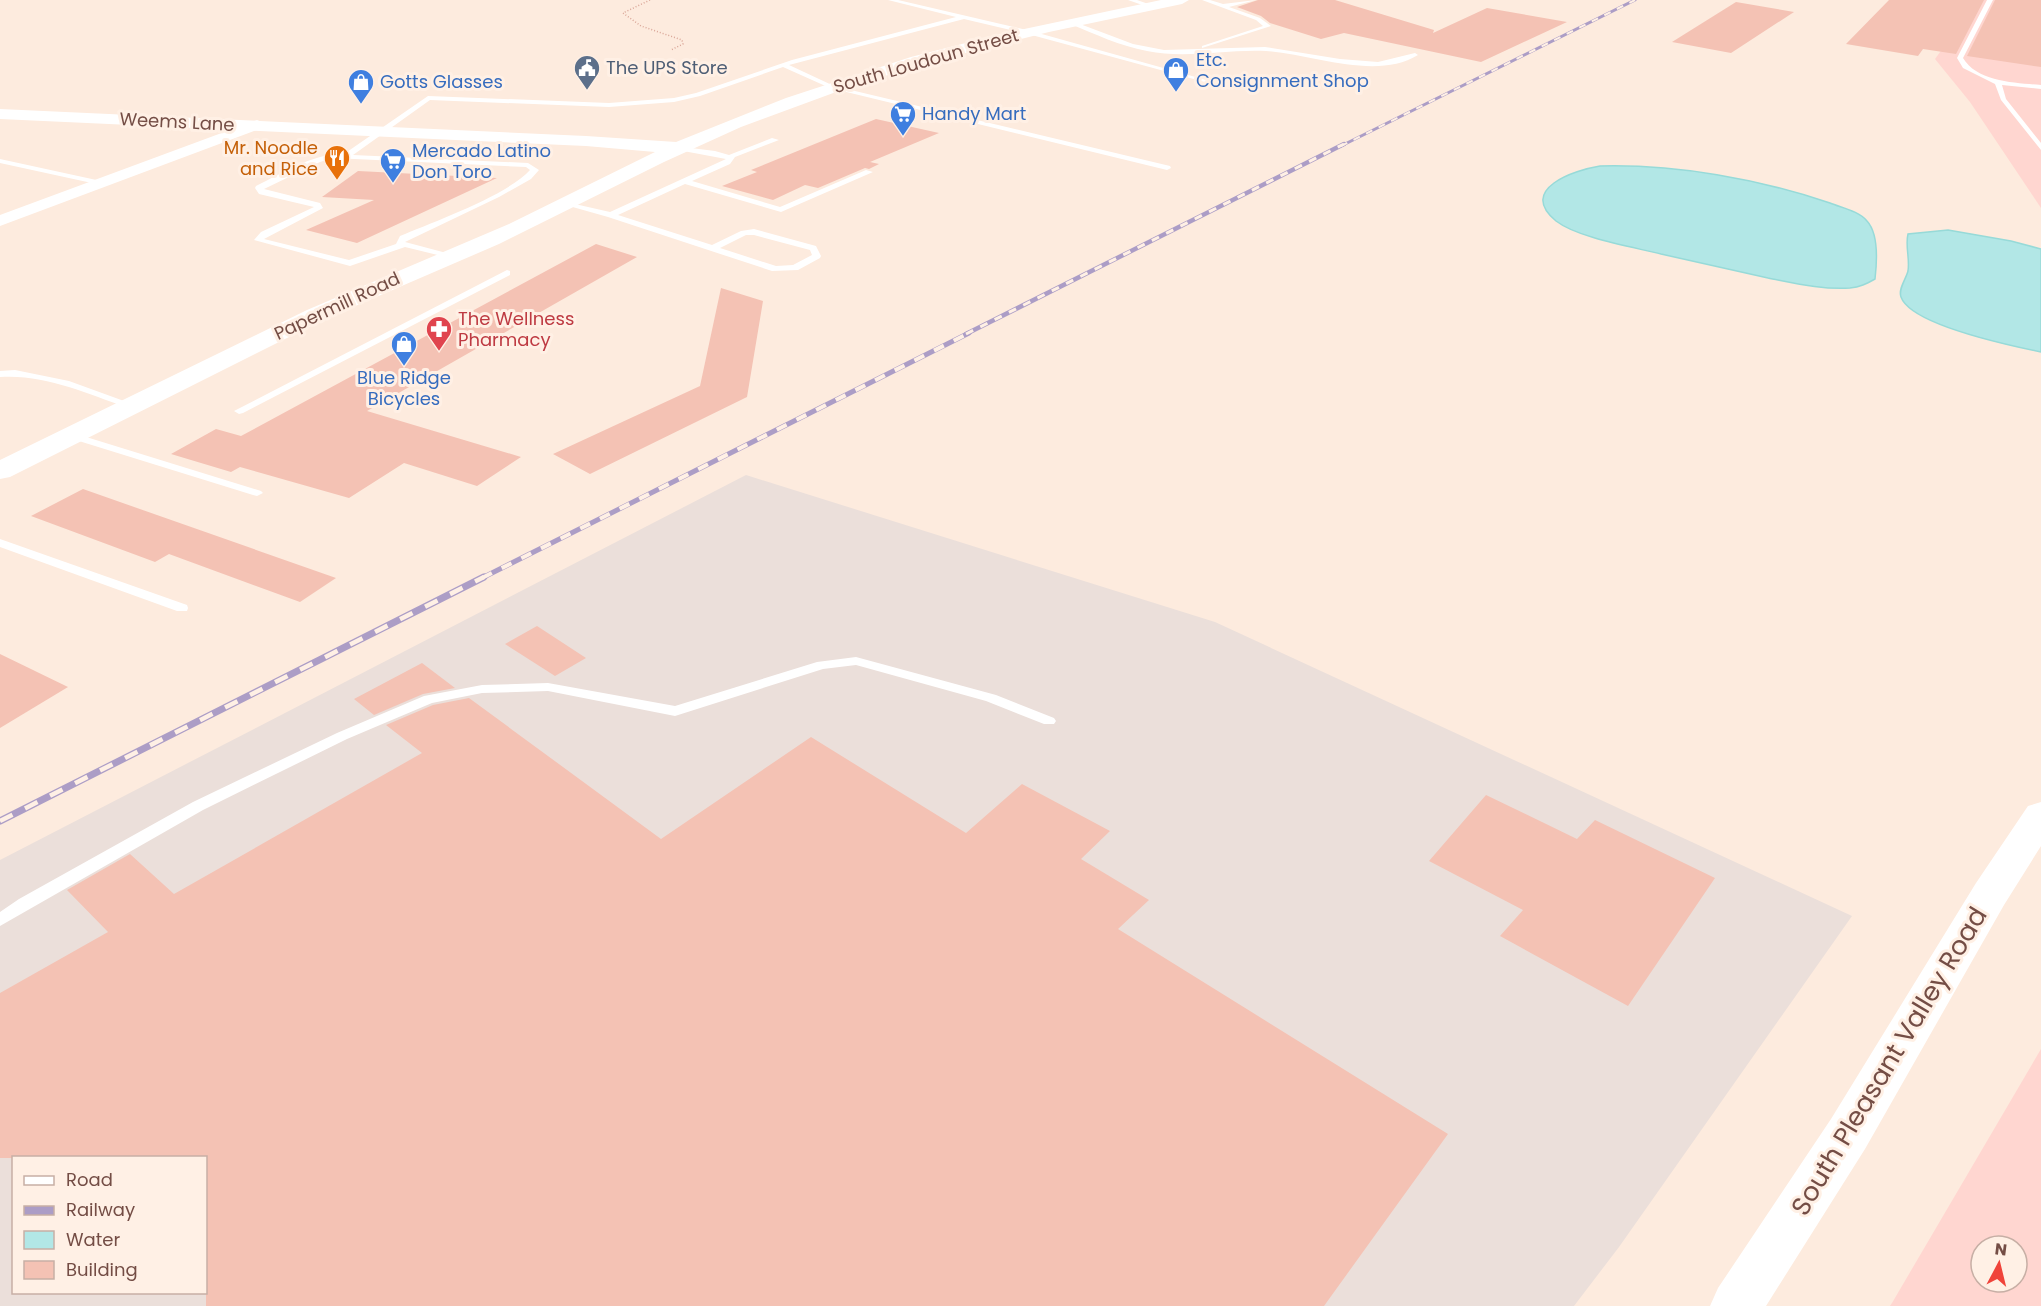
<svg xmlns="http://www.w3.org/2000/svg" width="2041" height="1306" font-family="Poppins,sans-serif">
<rect width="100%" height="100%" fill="#fdebde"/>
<!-- commercial -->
<g fill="#ffd6d0" fill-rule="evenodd">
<path d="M1978,0H2041V208L1970,102L1935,59Z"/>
<path d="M2041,1049V1306H1890L1892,1303ZM1981,1246H2017V1282H1981Z"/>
</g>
<!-- industrial -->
<path fill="#ebdfda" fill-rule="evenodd" d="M746,475L1215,622L1852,916L1619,1247L1574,1306H0V860ZM14,1158H206V1292H14Z"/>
<!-- water -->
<g fill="#b2e7e6" stroke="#97dad8" stroke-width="1.5">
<path d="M1600,166C1676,164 1759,179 1830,203C1842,208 1859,211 1867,221C1879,234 1877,262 1875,279C1866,284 1860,287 1850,288C1823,290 1794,283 1768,278C1732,270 1696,262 1661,254C1633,247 1578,238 1556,221C1517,189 1575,170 1600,166Z"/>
<path d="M1948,230L2011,241L2041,249V352C2012,346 1911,325 1901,297C1898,289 1906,279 1908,271C1910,258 1905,246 1908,234Z"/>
</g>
<!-- building -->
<g fill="#f4c2b4">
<path d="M1258,0H1335L1434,30L1433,33L1487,8L1567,22L1481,62L1344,33L1321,39L1270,23L1261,16L1237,7Z"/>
<path d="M1889,0H1984L1956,54L1923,49L1918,56L1846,44Z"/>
<path d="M1995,0H2041V67L1967,56Z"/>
<path d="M1736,2L1794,12L1731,53L1672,42Z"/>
<path d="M876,119L939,133L870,162L879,164L869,169L865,168L818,188L805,185L773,200L722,186L757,172L751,170Z"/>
<path d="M358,171L497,178L357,243L306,230L374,200L322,197Z"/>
<path d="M596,244L637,257L367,411L521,457L477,486L404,463L349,498L240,467L231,472L171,454L216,429L241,436Z"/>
<path d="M721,288L763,301L747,397L590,474L553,454L700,386Z"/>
<path d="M83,489L336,578L300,602L169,554L155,562L31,516Z"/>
<path d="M537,626L586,658L555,676L505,644Z"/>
<path d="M0,654L68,687L0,728Z"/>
<path d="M422,663L455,688L423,694L374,715L354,699Z"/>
<path d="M469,698L661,839L811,737L966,833L1022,784L1110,831L1081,859L1149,900L1118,929L1448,1134L1324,1306H206V1158H0V993L108,932L67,890L130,854L174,894L422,753L386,725L433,705Z"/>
<path d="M1486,795L1577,839L1595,820L1715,878L1628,1006L1500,936L1523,910L1429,861Z"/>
</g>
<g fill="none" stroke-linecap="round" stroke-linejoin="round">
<!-- path -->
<path stroke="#d9a597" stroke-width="1.5" stroke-dasharray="1 2" stroke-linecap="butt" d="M650,0L623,13L641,26L682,40L683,44L671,50"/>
<!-- service -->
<g fill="#fff" fill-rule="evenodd">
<path d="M888,0H898L1031,31L1217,83L1212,84L1028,34L964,19L789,65L834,86L1170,166L1171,168L1167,170L830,88L783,67L700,96L674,102L609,107L430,100L353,155L528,163L539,170L531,179L499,197L405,242L454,255V259L405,247L350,266L254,240L261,232L314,207L259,194L255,188L256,186C283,173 313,153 344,154L428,96L609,103L674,98L696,93L792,60L956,17ZM333,158L526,167L530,170C508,195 433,222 400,236L396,244L349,260L264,239L323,208L320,203L264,189L320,162Z"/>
<path d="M1128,0H1137L1154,6L1151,8Z"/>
<path d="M1202,0H1210L1223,4L1256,0L1229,7L1260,18L1271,26L1202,48V46L1263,26L1256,20Z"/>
<path d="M1987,0H1993L1963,58C1977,82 2017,83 2041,85V89L2002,85L2006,99L2041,143V150L2001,100L1995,84L1963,68L1957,58Z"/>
<path d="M1072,21L1133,44L1164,50L1265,47L1340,59L1378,62L1415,53L1418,55C1376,81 1312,54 1266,51C1226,49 1187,59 1147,51C1120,46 1095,34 1070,24Z"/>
<path d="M772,138L779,140L735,157L730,164L692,181L780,207L866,170L873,172L781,212L685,184L618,215L712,245L741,231L754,229L816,246L821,256L820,258L798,270L772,271L608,217L562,204L566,202L610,212L726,159L678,150L674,148L675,146L715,151L729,155ZM746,235H754L810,250L812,255L793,265L776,266L720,248Z"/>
<path d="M0,159L101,181L105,183L101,185L0,163Z"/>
<path d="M507,270L510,271V275L243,413L239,414L234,411Z"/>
<path d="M15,370L69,381L135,405L134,407H126C85,393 45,374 0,377V371Z"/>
<path d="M70,432L261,491L263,493L257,496L253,495L66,437V433Z"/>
<path d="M0,539L187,605L188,608L187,611H177L0,547Z"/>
<path d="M856,657L996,695L1054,718L1056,721L1054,724H1044L986,701L856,665L823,669L675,716L548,691L482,693L432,703L347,739L203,810L0,926V912L19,899L193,802L337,733L424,696L482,685L548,683L675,706L817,662Z"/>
</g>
<!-- minor -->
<path fill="#fff" fill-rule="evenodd" d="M257,120L262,122L265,125L262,128L0,226V215Z"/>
<!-- secondary -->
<g fill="#fff" fill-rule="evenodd">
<path d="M1161,0H1189L1182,4L1049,32L922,64L836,92L741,127L664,162L499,244L323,320L10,477L0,479V460L307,310L509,224L655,152L586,146L0,119V109L586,136L676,142L786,98L911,57L1005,33Z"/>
<path d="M2041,802V846L2004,905L1865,1149L1766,1306H1710L1718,1288L1831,1119L1976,883L2028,806Z"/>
</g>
<!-- rail-far3 casing -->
<g stroke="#ac9dc6" stroke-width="3">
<path id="rail-far3" d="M1341,146L1635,0"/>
</g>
<!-- rail-far2 casing -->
<g stroke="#ac9dc6" stroke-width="4.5">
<path id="rail-far2" d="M966,334L1344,144"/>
</g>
<!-- rail-far1 casing -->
<g stroke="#ac9dc6" stroke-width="5">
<path id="rail-far1" d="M482,578L969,333"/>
</g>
<!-- rail casing -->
<g stroke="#ac9dc6" stroke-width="7">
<path id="rail" d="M0,821L484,577"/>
</g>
<!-- rail-far3 -->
<use href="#rail-far3" stroke="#fff0e5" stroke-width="2" stroke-dasharray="7" stroke-linecap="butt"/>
<!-- rail-far2 -->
<use href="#rail-far2" stroke="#fff0e5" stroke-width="3" stroke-dasharray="8" stroke-linecap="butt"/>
<!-- rail-far1 -->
<use href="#rail-far1" stroke="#fff0e5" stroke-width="4" stroke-dasharray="11" stroke-linecap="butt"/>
<!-- rail -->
<use href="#rail" stroke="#fff0e5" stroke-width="4.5" stroke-dasharray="14" stroke-linecap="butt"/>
</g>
<!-- icons -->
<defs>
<g id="civic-pin" transform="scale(1.35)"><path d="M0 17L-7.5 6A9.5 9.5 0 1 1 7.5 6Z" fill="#5c6f8a" stroke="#fff0e5"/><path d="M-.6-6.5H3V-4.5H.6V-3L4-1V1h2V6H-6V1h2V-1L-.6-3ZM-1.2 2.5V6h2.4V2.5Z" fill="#fff"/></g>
<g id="shop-pin" transform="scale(1.35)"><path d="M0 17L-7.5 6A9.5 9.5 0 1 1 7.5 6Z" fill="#3f7fe0" stroke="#fff0e5"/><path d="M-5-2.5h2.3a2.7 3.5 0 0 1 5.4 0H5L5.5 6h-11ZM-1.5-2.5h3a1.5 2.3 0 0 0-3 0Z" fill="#fff"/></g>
<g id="supermarket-pin" transform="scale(1.35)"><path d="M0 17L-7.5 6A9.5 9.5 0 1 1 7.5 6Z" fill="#3f7fe0" stroke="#fff0e5"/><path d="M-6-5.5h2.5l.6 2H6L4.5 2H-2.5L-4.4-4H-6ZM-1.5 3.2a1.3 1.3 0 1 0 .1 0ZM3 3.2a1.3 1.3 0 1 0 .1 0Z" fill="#fff"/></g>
<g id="restaurant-pin" transform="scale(1.35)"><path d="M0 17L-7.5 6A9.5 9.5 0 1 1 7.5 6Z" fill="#e8710a" stroke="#fff0e5"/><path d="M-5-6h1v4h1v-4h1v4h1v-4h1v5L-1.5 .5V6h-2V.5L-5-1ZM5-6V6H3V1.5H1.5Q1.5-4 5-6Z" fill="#fff"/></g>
<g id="pharmacy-pin" transform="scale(1.35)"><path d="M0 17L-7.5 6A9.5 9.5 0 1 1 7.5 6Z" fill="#e0444e" stroke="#fff0e5"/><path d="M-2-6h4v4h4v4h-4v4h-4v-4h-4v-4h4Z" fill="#fff"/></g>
</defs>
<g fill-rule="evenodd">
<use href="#civic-pin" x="587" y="68"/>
<use href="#shop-pin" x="1176" y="70"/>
<use href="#shop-pin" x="361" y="82"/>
<use href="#supermarket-pin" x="903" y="114"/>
<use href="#restaurant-pin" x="337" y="158"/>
<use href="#supermarket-pin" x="393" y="161"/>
<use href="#pharmacy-pin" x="439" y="329"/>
<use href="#shop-pin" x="404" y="344"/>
</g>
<g text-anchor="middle" stroke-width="6" stroke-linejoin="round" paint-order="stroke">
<!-- far-shop labels -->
<g font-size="18" fill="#366cbe" stroke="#fff0e5" text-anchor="start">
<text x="1196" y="66">Etc.<tspan x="1196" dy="21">Consignment Shop</tspan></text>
<text x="380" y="88">Gotts Glasses</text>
<text x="922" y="120">Handy Mart</text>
<text x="412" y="157">Mercado Latino<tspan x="412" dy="21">Don Toro</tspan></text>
<text x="404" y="384" text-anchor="middle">Blue Ridge<tspan x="404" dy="21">Bicycles</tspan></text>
</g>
<!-- far-street labels -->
<g font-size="18" fill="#744d45" stroke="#fff0e5">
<text transform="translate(926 61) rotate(-16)" y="6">South Loudoun Street</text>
<text transform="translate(177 122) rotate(3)" y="6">Weems Lane</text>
<text transform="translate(337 306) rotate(-25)" y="6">Papermill Road</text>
</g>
<!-- far-service labels -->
<g font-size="18" fill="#4e5e75" stroke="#fff0e5" text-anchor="start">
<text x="606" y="74">The UPS Store</text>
</g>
<!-- far-food labels -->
<g font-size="18" fill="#c56008" stroke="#fff0e5" text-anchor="end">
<text x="318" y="154">Mr. Noodle<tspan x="318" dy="21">and Rice</tspan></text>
</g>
<!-- far-health labels -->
<g font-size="18" fill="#be3a42" stroke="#fff0e5" text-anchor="start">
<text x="458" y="325">The Wellness<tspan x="458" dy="21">Pharmacy</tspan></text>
</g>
<!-- near-street labels -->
<g font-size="26" fill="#744d45" stroke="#fff0e5">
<text transform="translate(1889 1061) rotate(-59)" y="9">South Pleasant Valley Road</text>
</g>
</g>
<!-- legend -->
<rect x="12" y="1156" width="195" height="138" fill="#fff0e5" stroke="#c7afa5" stroke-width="1.5"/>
<rect x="24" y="1176" width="30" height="9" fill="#ffffff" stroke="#c7afa5" stroke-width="1.5"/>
<text x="66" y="1186" font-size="18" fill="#744d45">Road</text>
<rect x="24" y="1206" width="30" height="9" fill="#ac9dc6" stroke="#c7afa5" stroke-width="1.5"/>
<text x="66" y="1216" font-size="18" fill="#744d45">Railway</text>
<rect x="24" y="1231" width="30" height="18" fill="#b2e7e6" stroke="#c7afa5" stroke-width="1.5"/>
<text x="66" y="1246" font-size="18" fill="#744d45">Water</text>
<rect x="24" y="1261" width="30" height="18" fill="#f4c2b4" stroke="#c7afa5" stroke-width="1.5"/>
<text x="66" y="1276" font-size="18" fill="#744d45">Building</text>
<!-- north arrow -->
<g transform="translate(1999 1264) rotate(7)"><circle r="28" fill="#fff0e5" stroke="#c7afa5" stroke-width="1.5"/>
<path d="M0-4.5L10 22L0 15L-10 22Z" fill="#f0433a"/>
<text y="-9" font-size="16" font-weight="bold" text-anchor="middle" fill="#744d45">N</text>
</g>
</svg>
